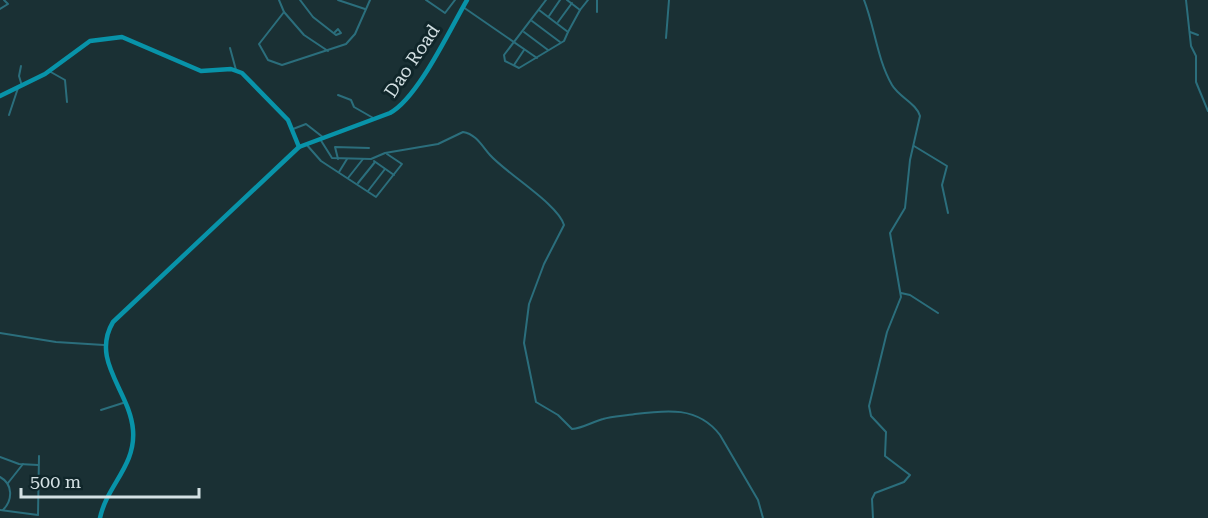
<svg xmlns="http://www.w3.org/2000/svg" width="1208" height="518" font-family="'Roboto Serif',serif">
<rect width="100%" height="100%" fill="#1a3034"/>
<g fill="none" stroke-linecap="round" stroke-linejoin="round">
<!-- street -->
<g stroke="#2b6e7c" stroke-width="2">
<path d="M279,0L284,12L259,44L268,60L282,65L346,44L355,34L370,0"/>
<path d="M300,0L313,17L336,35L341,33L338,29L335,32"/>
<path d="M338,0L365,9"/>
<path d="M426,0L445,13L455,0"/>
<path d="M567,0L580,10L568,32"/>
<path d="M864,0C875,28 877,59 892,85C899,97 917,104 920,116L910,160L905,208L890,233L901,297L887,332L869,406L871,416L886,432L885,456L910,475L904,482L875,493L872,499L873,518"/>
<path d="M1186,0L1191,46L1196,56V82L1208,111"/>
<path d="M463,7L537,58"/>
<path d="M0,9L8,4L4,0"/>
<path d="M539,10L568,32L564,41L519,68L505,61L504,55L546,0"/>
<path d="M580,10L588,0"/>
<path d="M284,12L304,35L328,51"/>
<path d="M597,12V0"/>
<path d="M549,16L560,0"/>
<path d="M532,21L560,42"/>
<path d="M558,22L572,3"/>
<path d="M524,32L548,50"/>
<path d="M1190,32L1198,35"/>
<path d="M666,38L669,0"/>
<path d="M230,48L236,70"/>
<path d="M514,65L524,50"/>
<path d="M21,66L19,76L22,86"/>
<path d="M49,71L65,80L67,102"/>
<path d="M338,95L351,100L354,107L375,119"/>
<path d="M9,115L18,88"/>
<path d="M293,129L306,124L324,138"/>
<path d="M320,139L332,158L371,159L385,153L438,144L463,132C476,134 482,146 490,155C507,174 558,204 564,225L544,264L529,304L524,343L536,402L558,415L572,429C583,428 592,422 603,419C613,416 624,416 635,414C666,410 698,406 720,435L758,500L763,518"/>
<path d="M306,144L321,161L376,197L402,164L387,154"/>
<path d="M914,146L947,166L942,185L948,213"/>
<path d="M338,159L335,147L369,148"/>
<path d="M374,161L394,175"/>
<path d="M339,172L347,159"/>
<path d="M348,178L363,159"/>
<path d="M358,183L375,162"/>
<path d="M368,191L385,169"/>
<path d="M901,293L910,295L938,313"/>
<path d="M0,333L56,342L104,345"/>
<path d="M101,410L126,402"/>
<path d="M0,457L19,464L38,465"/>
<path d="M0,477C13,484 13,500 3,510"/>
<path d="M8,483L23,464"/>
<path d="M0,510L38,515L39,456"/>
</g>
<!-- secondary -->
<g stroke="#0893a9" stroke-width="4.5">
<path d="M0,96L45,74L90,41L122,37L201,71L231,69L242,73L288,120L299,147"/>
<path d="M100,518C107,485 136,466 133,430C130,391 90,361 113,322L299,147L390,113C418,98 450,29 467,0"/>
</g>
</g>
<g text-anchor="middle" stroke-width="6" stroke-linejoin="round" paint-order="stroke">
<!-- street labels -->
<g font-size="18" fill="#d4e1e4" stroke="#10262a">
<text transform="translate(412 61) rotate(-56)" y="6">Dao Road</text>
</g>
</g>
<!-- scale -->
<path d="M21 488v9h178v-9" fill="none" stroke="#d4e1e4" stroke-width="3"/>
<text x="30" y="488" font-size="18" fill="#d4e1e4" stroke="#10262a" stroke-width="4.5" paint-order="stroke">500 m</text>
</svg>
